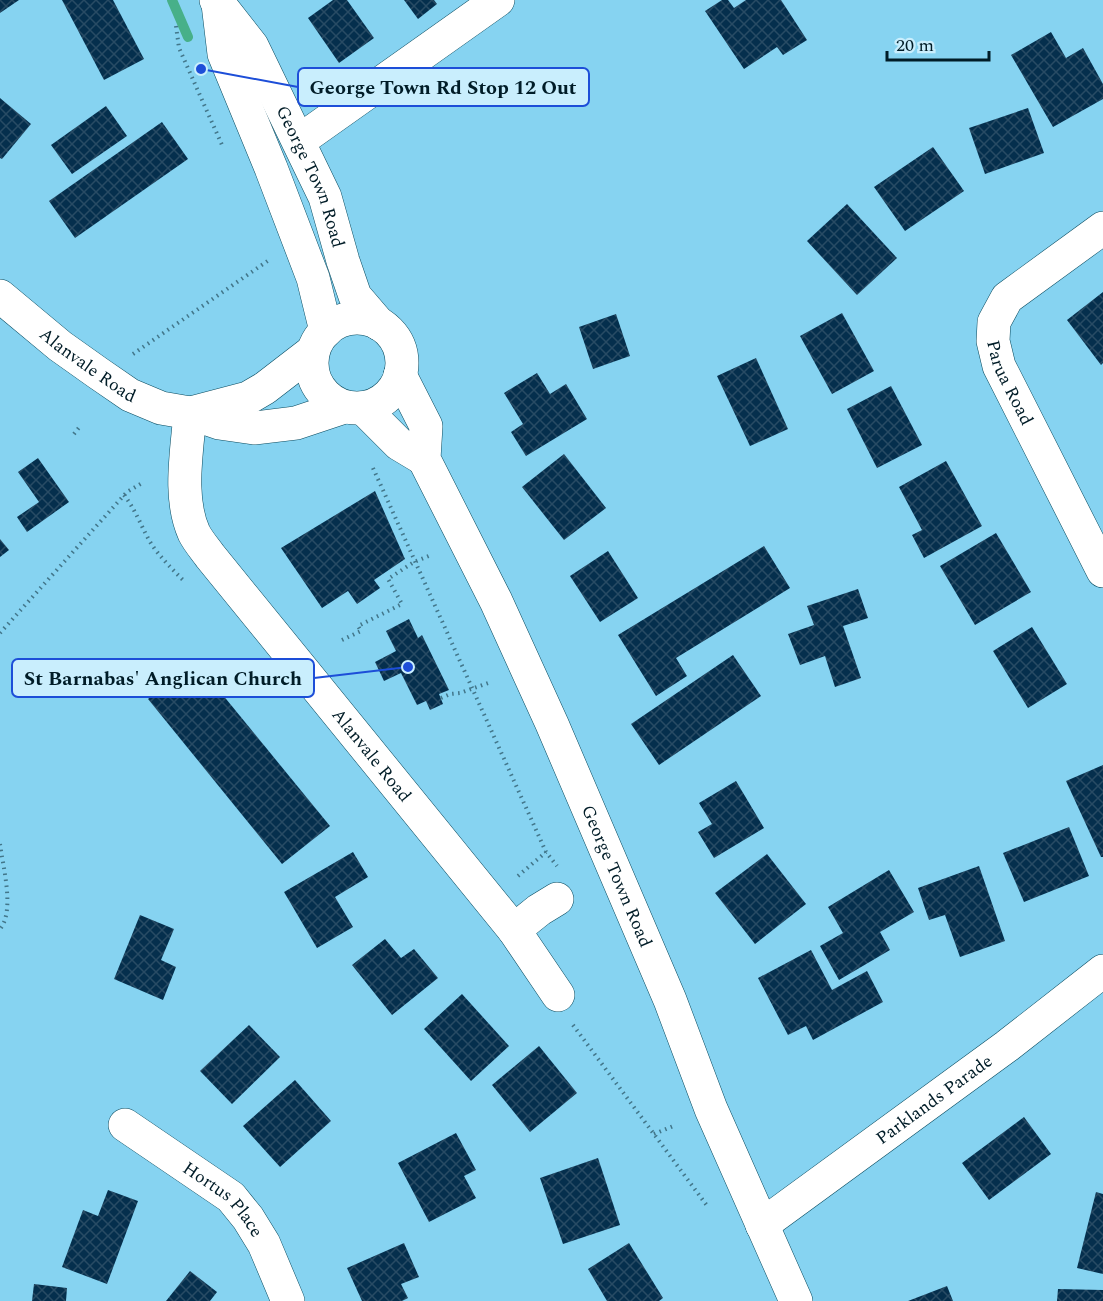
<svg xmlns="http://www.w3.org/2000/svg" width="1103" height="1301" font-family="Spectral,serif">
<defs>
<pattern id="building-cross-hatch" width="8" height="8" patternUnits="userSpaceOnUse" patternTransform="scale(1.5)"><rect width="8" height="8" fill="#052f4d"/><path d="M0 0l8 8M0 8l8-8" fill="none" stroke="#284b64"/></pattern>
</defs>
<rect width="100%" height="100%" fill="#86d3f1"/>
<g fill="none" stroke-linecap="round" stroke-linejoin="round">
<!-- stream -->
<path stroke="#47b089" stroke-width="10" d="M172,0L188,37"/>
</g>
<!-- building -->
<g fill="url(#building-cross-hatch)">
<path d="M0,0H19L0,13Z"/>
<path d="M62,0H113L144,59L104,80Z"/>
<path d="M333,0H347L374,38L339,63L308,18Z"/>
<path d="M404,0H434L437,4L418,19Z"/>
<path d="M722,0H728L734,8L746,0H781L807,40L783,55L777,47L744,69L705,11Z"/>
<path d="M1051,32L1066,58L1083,48L1103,84V99L1053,127L1011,55Z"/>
<path d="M0,98L31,124L2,159L0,158Z"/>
<path d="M106,106L127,136L72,174L51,145Z"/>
<path d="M1028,108L1044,153L985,174L969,128Z"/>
<path d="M162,122L188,159L75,238L49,201Z"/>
<path d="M933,147L964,191L905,231L874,187Z"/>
<path d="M847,204L897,258L857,295L807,241Z"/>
<path d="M1103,292V363L1101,365L1067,320Z"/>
<path d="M842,313L874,371L832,394L800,336Z"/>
<path d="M616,314L630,356L593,369L579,327Z"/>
<path d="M756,358L788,429L750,446L717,376Z"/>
<path d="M537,373L550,394L566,384L587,419L526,456L511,432L523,424L504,393Z"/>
<path d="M891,386L922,445L877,468L847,409Z"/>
<path d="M564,454L606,508L564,540L522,487Z"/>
<path d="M38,458L69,502L27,532L17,517L39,502L18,472Z"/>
<path d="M946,461L982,526L924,558L912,535L922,530L899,487Z"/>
<path d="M375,491L405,559L374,580L380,588L357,604L348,591L322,608L281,548Z"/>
<path d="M996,533L1031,592L975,625L940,566Z"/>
<path d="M0,539L9,550L0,557Z"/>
<path d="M764,546L790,588L676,658L687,676L656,696L618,635Z"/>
<path d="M608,551L638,598L600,622L570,576Z"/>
<path d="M858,589L868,618L843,626L861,678L835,687L825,656L800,665L788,634L814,625L807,606Z"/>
<path d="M409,619L418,638L422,635L449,690L439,694L443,704L430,710L426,701L417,705L401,673L384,681L375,662L396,651L386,631Z"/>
<path d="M1032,627L1067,684L1028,708L993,651Z"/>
<path d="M733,655L761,696L659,765L631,724Z"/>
<path d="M195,661L330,826L282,864L148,699Z"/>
<path d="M1103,765V857H1101L1066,781Z"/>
<path d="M736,781L764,828L714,858L698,832L712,824L699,803Z"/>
<path d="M1069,827L1089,876L1024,902L1003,853Z"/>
<path d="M353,852L368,877L335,897L353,927L317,948L284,892Z"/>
<path d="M767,854L806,904L755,944L715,893Z"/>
<path d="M979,866L1005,941L960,957L945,915L929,920L918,888Z"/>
<path d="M889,870L914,912L880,932L890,950L839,980L820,946L843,933L828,907Z"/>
<path d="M140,915L174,929L161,960L176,967L163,1000L114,979Z"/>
<path d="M385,939L401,958L414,949L438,978L392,1015L352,965Z"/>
<path d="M811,950L832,990L867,971L883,1002L813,1040L806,1026L788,1035L758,978Z"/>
<path d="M462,994L509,1046L471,1081L424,1029Z"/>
<path d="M249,1025L280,1057L232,1104L200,1071Z"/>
<path d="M539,1046L577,1093L530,1132L492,1085Z"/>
<path d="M295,1080L331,1121L280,1167L243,1126Z"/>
<path d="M1024,1117L1051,1154L989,1200L962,1163Z"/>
<path d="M456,1133L476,1170L464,1176L476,1198L429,1222L398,1163Z"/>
<path d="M598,1158L620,1225L563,1244L540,1178Z"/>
<path d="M108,1190L138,1201L107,1284L62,1267L83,1210L98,1216Z"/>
<path d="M1096,1192L1103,1194V1274L1077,1268Z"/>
<path d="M404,1243L419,1277L401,1284L408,1298L402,1301H362L347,1268Z"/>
<path d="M629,1243L663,1298L659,1301H607L588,1269Z"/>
<path d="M190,1271L217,1292L210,1301H166Z"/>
<path d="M34,1284L67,1288L66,1301H32Z"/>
<path d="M947,1286L953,1301H908Z"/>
<path d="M1058,1289L1103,1290V1301H1057Z"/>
</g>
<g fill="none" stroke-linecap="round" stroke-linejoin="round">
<!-- minor casing -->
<g stroke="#084a5f" stroke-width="34">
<g id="minor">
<path d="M299,141L498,0"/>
<path id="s1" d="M1103,228L1007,298L994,322L993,341L999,366L1103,571"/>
<path id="s2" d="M190,413C187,452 178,497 194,533C198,541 205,549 210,556L514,930L558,995"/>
<path d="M514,930L539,910L557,899"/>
<path id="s3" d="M125,1125L231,1197L248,1218L264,1244L288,1301"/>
<path id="s4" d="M762,1225L1007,1046L1103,971"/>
</g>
</g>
<!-- tertiary casing -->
<g stroke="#084a5f" stroke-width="34">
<g id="tertiary">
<path id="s5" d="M0,296L60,346L98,373L130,395L161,408L190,413L219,423L254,428L296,423L344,407"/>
<path d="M191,413L248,398L265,388L313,351"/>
</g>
</g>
<!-- secondary casing -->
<g stroke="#084a5f" stroke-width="34">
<g id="secondary">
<path id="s6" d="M216,0L252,46L325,197L343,261L355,296L379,324"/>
<path d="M218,4L224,54L271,168L313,278L326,331"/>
<circle cx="357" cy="363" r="45"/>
<path id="s7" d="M400,375L426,426L424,459L496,601L552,724L670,1000L711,1109L796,1301"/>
<path d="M363,408L399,444L424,459"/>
</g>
</g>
<!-- path -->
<g stroke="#42768a" stroke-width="4" stroke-dasharray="1.5 4.5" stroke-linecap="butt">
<path d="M176,26L179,48L222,145"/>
<path d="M133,354L269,260"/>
<path d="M74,434L81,425"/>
<path d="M373,468L546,852L557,866"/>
<path d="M124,495C136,510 142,529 152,545C161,558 172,569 183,580"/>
<path d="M0,633L127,492L142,483"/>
<path d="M342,640L361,631L358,626L402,604L388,579L414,562L431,555"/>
<path d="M441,698L450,694L460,693L488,683"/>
<path d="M0,844C3,867 15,911 0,929"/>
<path d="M518,876L546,852"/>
<path d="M573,1025L708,1207"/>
<path d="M654,1134L676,1125"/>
</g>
<!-- minor -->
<use href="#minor" stroke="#fff" stroke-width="33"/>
<!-- tertiary -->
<use href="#tertiary" stroke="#fff" stroke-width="33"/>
<!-- secondary -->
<use href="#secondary" stroke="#fff" stroke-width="33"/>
</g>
<g text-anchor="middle" stroke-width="6" stroke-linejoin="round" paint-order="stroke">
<!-- street labels -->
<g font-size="18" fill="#001c27" stroke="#c9eefd">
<text dy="6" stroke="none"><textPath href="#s6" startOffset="202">George Town Road</textPath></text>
<text dy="6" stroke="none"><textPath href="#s5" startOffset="112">Alanvale Road</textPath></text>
<text dy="6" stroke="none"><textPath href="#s1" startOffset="210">Parua Road</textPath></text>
<text dy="6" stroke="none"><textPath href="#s2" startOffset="406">Alanvale Road</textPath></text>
<text dy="6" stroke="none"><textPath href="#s7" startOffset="550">George Town Road</textPath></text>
<text dy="6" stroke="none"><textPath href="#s4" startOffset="213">Parklands Parade</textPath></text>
<text dy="6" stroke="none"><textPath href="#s3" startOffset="124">Hortus Place</textPath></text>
</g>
</g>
<!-- callouts -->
<path fill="none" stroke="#1d4ed8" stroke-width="2" d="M201 69L298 87M408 667L314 678"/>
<g fill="#1d4ed8" stroke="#c9eefd" stroke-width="2">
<circle cx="201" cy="69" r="6"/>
<circle cx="408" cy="667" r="6"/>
</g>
<g fill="#c9eefd" stroke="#1d4ed8" stroke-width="2">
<rect x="298" y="68" width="291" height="38" rx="6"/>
<rect x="12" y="659" width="302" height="38" rx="6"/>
</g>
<g font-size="20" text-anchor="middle" font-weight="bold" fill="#001c27">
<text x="443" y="94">George Town Rd Stop 12 Out</text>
<text x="163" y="685">St Barnabas' Anglican Church</text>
</g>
<!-- scale -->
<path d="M887 51v9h102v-9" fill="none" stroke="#001c27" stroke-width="3"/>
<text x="896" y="51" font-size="18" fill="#001c27" stroke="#c9eefd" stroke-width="4.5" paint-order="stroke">20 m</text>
</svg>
